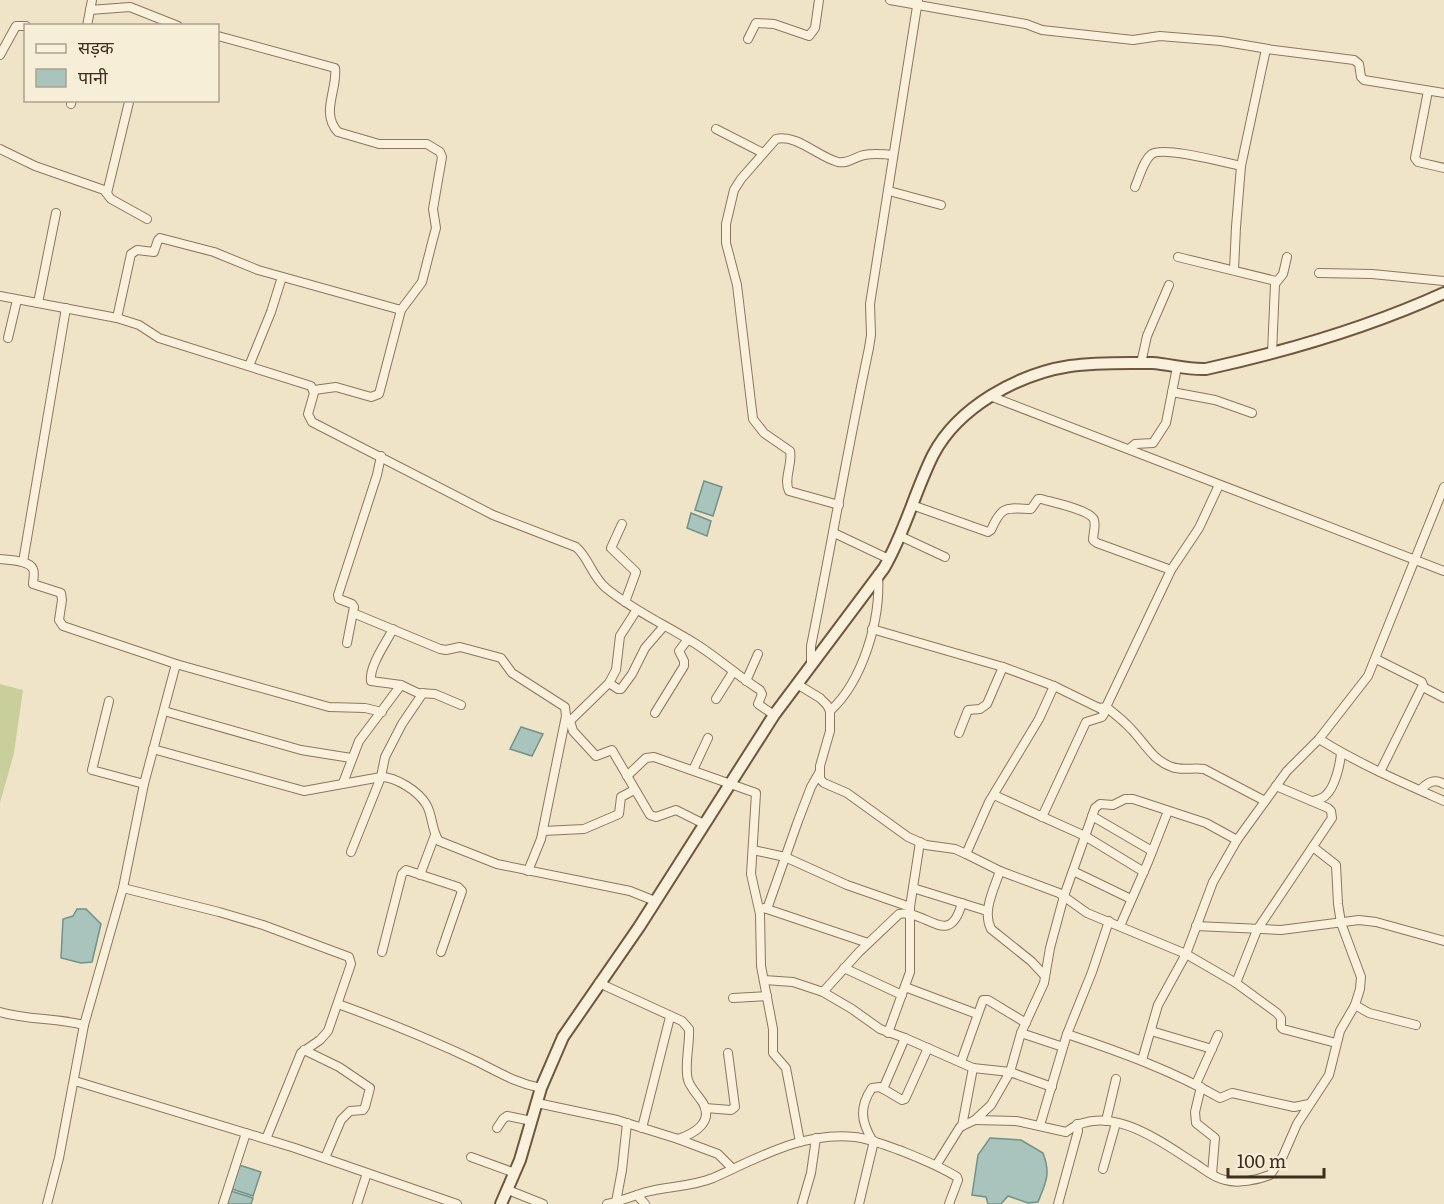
<svg xmlns="http://www.w3.org/2000/svg" width="1444" height="1204" font-family="Literata,'Noto Sans Devanagari',serif">
<rect width="100%" height="100%" fill="#f0e4c8"/>
<!-- green -->
<path fill="#c9cf9b" d="M0,684L23,690L14,753L0,803Z"/>
<!-- water -->
<g fill="#a9c4bc" stroke="#6f938a" stroke-width="1.5">
<path d="M704,481L722,487L713,516L695,510Z"/>
<path d="M691,513L711,521L707,536L687,528Z"/>
<path d="M521,727L543,734L532,756L510,749Z"/>
<path d="M77,909H86L101,924L92,962L81,963L61,958L63,919L73,916Z"/>
<path d="M990,1138L1021,1140L1043,1153C1051,1174 1046,1182 1038,1202L1028,1203L1008,1196L1001,1204H988L986,1197L972,1195L978,1155Z"/>
<path d="M239,1165L261,1172L253,1196L232,1189Z"/>
<path d="M231,1191L253,1198L251,1204H227Z"/>
</g>
<g fill="none" stroke-linecap="round" stroke-linejoin="round">
<!-- street casing -->
<g stroke="#8d765c" stroke-width="10">
<g id="street">
<path d="M890,0L1026,24L1042,30L1133,40L1160,36L1221,41L1268,49"/>
<path d="M90,10L130,7L178,26"/>
<path d="M87,26L92,0"/>
<path d="M218,36L335,68C338,89 320,113 338,132L379,144H427L440,152L442,157L433,209L436,228L433,239L422,282L401,310L379,394L371,397L336,387L314,390"/>
<path d="M748,39L756,23L774,24L809,36L815,28L819,0"/>
<path d="M0,55L16,26H26"/>
<path d="M1428,91L1415,158L1418,162L1444,168"/>
<path d="M71,104L72,100"/>
<path d="M716,129L763,153"/>
<path d="M0,149L35,166L104,190L111,199L147,219"/>
<path d="M1135,187C1139,178 1144,159 1152,154C1164,146 1226,163 1241,166"/>
<path d="M889,191L941,205"/>
<path d="M107,193L129,102"/>
<path d="M1178,257L1276,281"/>
<path d="M1234,270L1236,227L1241,166L1266,49L1354,60L1359,64L1361,77L1364,80L1444,93"/>
<path d="M1319,273L1372,274L1444,281"/>
<path d="M0,296L117,318L139,325L159,338L311,386L314,393L308,414L312,422L493,515L576,547C589,558 591,575 606,588C634,611 666,625 696,644C718,658 738,676 760,690L762,694L758,704L774,715"/>
<path d="M38,303L56,213"/>
<path d="M117,318L131,254L137,250L154,252L158,240L160,238L214,252L258,270L401,310"/>
<path d="M8,338L17,300"/>
<path d="M1272,353L1275,284L1283,274L1287,257"/>
<path d="M1141,363L1147,336L1169,285"/>
<path d="M249,366L271,312L282,277"/>
<path d="M1172,392L1215,400L1252,413"/>
<path d="M990,396L1444,571"/>
<path d="M1129,449L1135,444L1153,443L1166,423L1177,367"/>
<path d="M839,505L789,491C783,479 793,464 790,451L764,433L753,419L737,285L726,243V224L734,190L741,179L776,139C797,134 818,157 838,162C848,164 855,157 864,155C874,153 884,154 893,155"/>
<path d="M912,505L988,532L991,530C1002,505 1006,508 1031,509L1038,499H1041C1051,502 1091,510 1094,520C1096,526 1093,534 1093,540L1097,543L1171,570"/>
<path d="M622,524L611,548L636,572L625,602"/>
<path d="M834,533L889,559"/>
<path d="M900,536L945,557"/>
<path d="M0,559C9,560 29,560 33,569C35,573 33,580 33,584L61,593L62,600L59,620L63,626L176,664L329,707L365,708L382,712"/>
<path d="M23,562L66,308"/>
<path d="M353,613L440,649L446,650L460,647L501,658L512,673L565,707L566,716L541,839L528,871"/>
<path d="M393,629C386,643 369,666 371,681L401,685L418,693L435,694L461,705"/>
<path d="M872,629L1003,667L1054,686L1099,708L1106,707L1171,570L1199,528L1219,485"/>
<path d="M347,643L354,607L352,604L339,599L338,595L377,475L381,456"/>
<path d="M1376,659L1422,682L1423,685L1380,772"/>
<path d="M811,665V646C831,547 848,447 869,348L871,335L870,304L918,0"/>
<path d="M746,681L758,654"/>
<path d="M609,683L618,689H621L632,674L645,648L664,626"/>
<path d="M797,684L820,698L827,705L830,711V731L820,766V779L824,783L847,793L908,837L926,845L955,849L966,854L1000,871L1059,893L1087,913L1186,954L1236,983L1277,1013L1281,1018V1027L1283,1029L1336,1043"/>
<path d="M1423,687L1444,698"/>
<path d="M716,699L733,672"/>
<path d="M109,701L92,770L144,784"/>
<path d="M1106,707C1115,714 1124,721 1131,729C1145,743 1152,760 1172,767C1182,771 1193,767 1204,769L1265,801"/>
<path d="M164,711L301,750L351,758"/>
<path d="M830,711C863,681 881,619 878,575"/>
<path d="M655,713L684,666V661L679,651L688,639"/>
<path d="M566,716L570,721L573,731L596,756L612,750L650,815L656,817L676,810L704,824"/>
<path d="M570,721L609,683L616,670L620,636L636,611"/>
<path d="M959,733L968,710L980,709L987,704L1003,667"/>
<path d="M1319,739C1359,764 1401,782 1444,801"/>
<path d="M153,749L304,791L381,777C396,777 418,791 426,804C433,815 431,830 439,841L497,864L630,891L655,901"/>
<path d="M693,770L708,738"/>
<path d="M627,776L646,758L654,757L756,793L751,874L760,914L761,966L773,1029V1053L786,1068L800,1142"/>
<path d="M343,783L359,741L401,685"/>
<path d="M1420,790C1427,783 1434,778 1444,784"/>
<path d="M994,795L1085,836L1144,872"/>
<path d="M1312,801C1317,800 1323,799 1326,795C1335,787 1340,765 1341,753"/>
<path d="M1092,816L1152,851"/>
<path d="M1042,817L1086,722L1102,717L1104,714L1102,709"/>
<path d="M543,831L584,829L619,814L621,797L634,790"/>
<path d="M753,850L785,857L847,885L910,907"/>
<path d="M351,852L381,777L385,757L402,724L423,693"/>
<path d="M966,854L989,802L1039,719L1054,686"/>
<path d="M1000,871C994,889 982,911 991,929L1031,961L1045,976"/>
<path d="M1073,871L1131,899"/>
<path d="M420,875L435,835"/>
<path d="M123,888L219,912L263,925L349,957L351,964L328,1031L320,1040L301,1053L266,1139"/>
<path d="M913,888L987,911"/>
<path d="M764,908L868,943"/>
<path d="M767,909L798,821L811,787L819,773"/>
<path d="M1120,926L1148,862L1168,811"/>
<path d="M1196,926L1281,930L1359,920L1376,922L1444,941"/>
<path d="M382,952L402,874L406,870L458,887L462,891L441,952"/>
<path d="M844,968L902,995"/>
<path d="M764,980L793,982L823,992L852,1009L880,1029L905,1038L973,1068L1010,1072L1052,1087"/>
<path d="M599,983L682,1021L689,1029C690,1044 684,1066 688,1080C691,1089 698,1095 703,1103C714,1123 693,1134 678,1139"/>
<path d="M1236,983L1257,930L1332,818L1331,811L1328,808L1276,786"/>
<path d="M905,987L977,1014"/>
<path d="M823,992L859,952L899,914C927,909 949,950 962,903"/>
<path d="M733,998L767,996"/>
<path d="M338,1004C385,1021 432,1040 478,1062C500,1073 516,1083 541,1088"/>
<path d="M1355,1005L1369,1013L1416,1025"/>
<path d="M0,1012C28,1020 56,1018 84,1025"/>
<path d="M1151,1031L1212,1049"/>
<path d="M888,1033L910,972V907L920,842"/>
<path d="M1021,1033L1063,1047"/>
<path d="M1067,1034C1120,1052 1171,1070 1220,1098L1232,1093L1294,1107L1309,1104"/>
<path d="M304,1050L339,1067L370,1088L365,1107L363,1110L350,1111L341,1120L325,1158"/>
<path d="M1142,1060L1158,1005L1186,954L1213,882L1237,840L1287,771L1319,739L1368,676L1444,487"/>
<path d="M961,1062L983,1000H988L1026,1023"/>
<path d="M75,1081L295,1148L457,1204"/>
<path d="M1196,1084L1218,1035"/>
<path d="M1201,1087L1195,1112L1196,1123L1215,1138L1212,1174"/>
<path d="M883,1089L905,1038"/>
<path d="M537,1103L617,1120L678,1139L718,1154L732,1168"/>
<path d="M705,1108L731,1110L735,1107L728,1053"/>
<path d="M975,1120L1016,1121L1066,1132C1107,1100 1161,1142 1196,1164C1205,1170 1214,1178 1225,1180C1238,1184 1257,1180 1270,1175L1283,1156L1297,1124L1329,1075L1340,1031L1355,1005L1360,989L1361,977L1341,923L1338,904L1336,865L1313,847"/>
<path d="M1106,1121L1116,1079"/>
<path d="M1040,1125L1067,1034L1092,972L1109,921"/>
<path d="M962,1126L973,1068"/>
<path d="M497,1128L503,1119L507,1116L532,1121"/>
<path d="M642,1128L670,1017"/>
<path d="M872,1140C861,1121 859,1107 872,1088L880,1087L902,1100L905,1099L928,1048"/>
<path d="M471,1157L515,1173"/>
<path d="M937,1164L960,1127L975,1120L991,1105L1010,1072L1021,1033L1044,983L1050,948L1064,896L1095,808L1100,804L1113,805L1125,799H1133L1206,823L1237,840"/>
<path d="M1103,1169L1116,1123"/>
<path d="M508,1190L543,1204"/>
<path d="M637,1195L645,1204"/>
<path d="M616,1202L622,1170L627,1123"/>
<path d="M47,1204L59,1158L84,1025L123,888L144,784L176,664"/>
<path d="M223,1204L246,1133"/>
<path d="M357,1204L367,1173"/>
<path d="M607,1204C621,1201 633,1196 646,1192C668,1186 691,1187 713,1178C758,1158 804,1131 855,1137C870,1139 885,1145 899,1150C919,1158 938,1165 957,1177L958,1180L949,1204"/>
<path d="M802,1204L811,1173L816,1138"/>
<path d="M859,1204L874,1141"/>
<path d="M1058,1204L1078,1131L1077,1124"/>
</g>
</g>
<!-- secondary casing -->
<g stroke="#6f573f" stroke-width="14">
<path id="secondary" d="M501,1204L520,1160L541,1088L563,1037L639,927L774,715L884,568C905,532 915,491 933,455C958,407 1018,374 1070,366C1097,362 1125,363 1152,363C1170,364 1187,370 1206,369C1288,351 1367,328 1444,293"/>
</g>
<!-- street -->
<use href="#street" stroke="#faf1dc" stroke-width="8"/>
<!-- secondary -->
<use href="#secondary" stroke="#faf1dc" stroke-width="10"/>
</g>
<!-- legend -->
<rect x="24" y="24" width="195" height="78" fill="#f7eed8" stroke="#ada18e" stroke-width="1.5"/>
<rect x="36" y="44" width="30" height="9" fill="#faf1dc" stroke="#ada18e" stroke-width="1.5"/>
<text x="78" y="54" font-size="18" fill="#3d2e20">सड़क</text>
<rect x="36" y="69" width="30" height="18" fill="#a9c4bc" stroke="#ada18e" stroke-width="1.5"/>
<text x="78" y="84" font-size="18" fill="#3d2e20">पानी</text>
<!-- scale -->
<path d="M1228 1168v9h96v-9" fill="none" stroke="#3d2e20" stroke-width="3"/>
<text x="1237" y="1168" font-size="18" fill="#3d2e20" stroke="#f7eed8" stroke-width="4.5" paint-order="stroke">100 m</text>
</svg>
